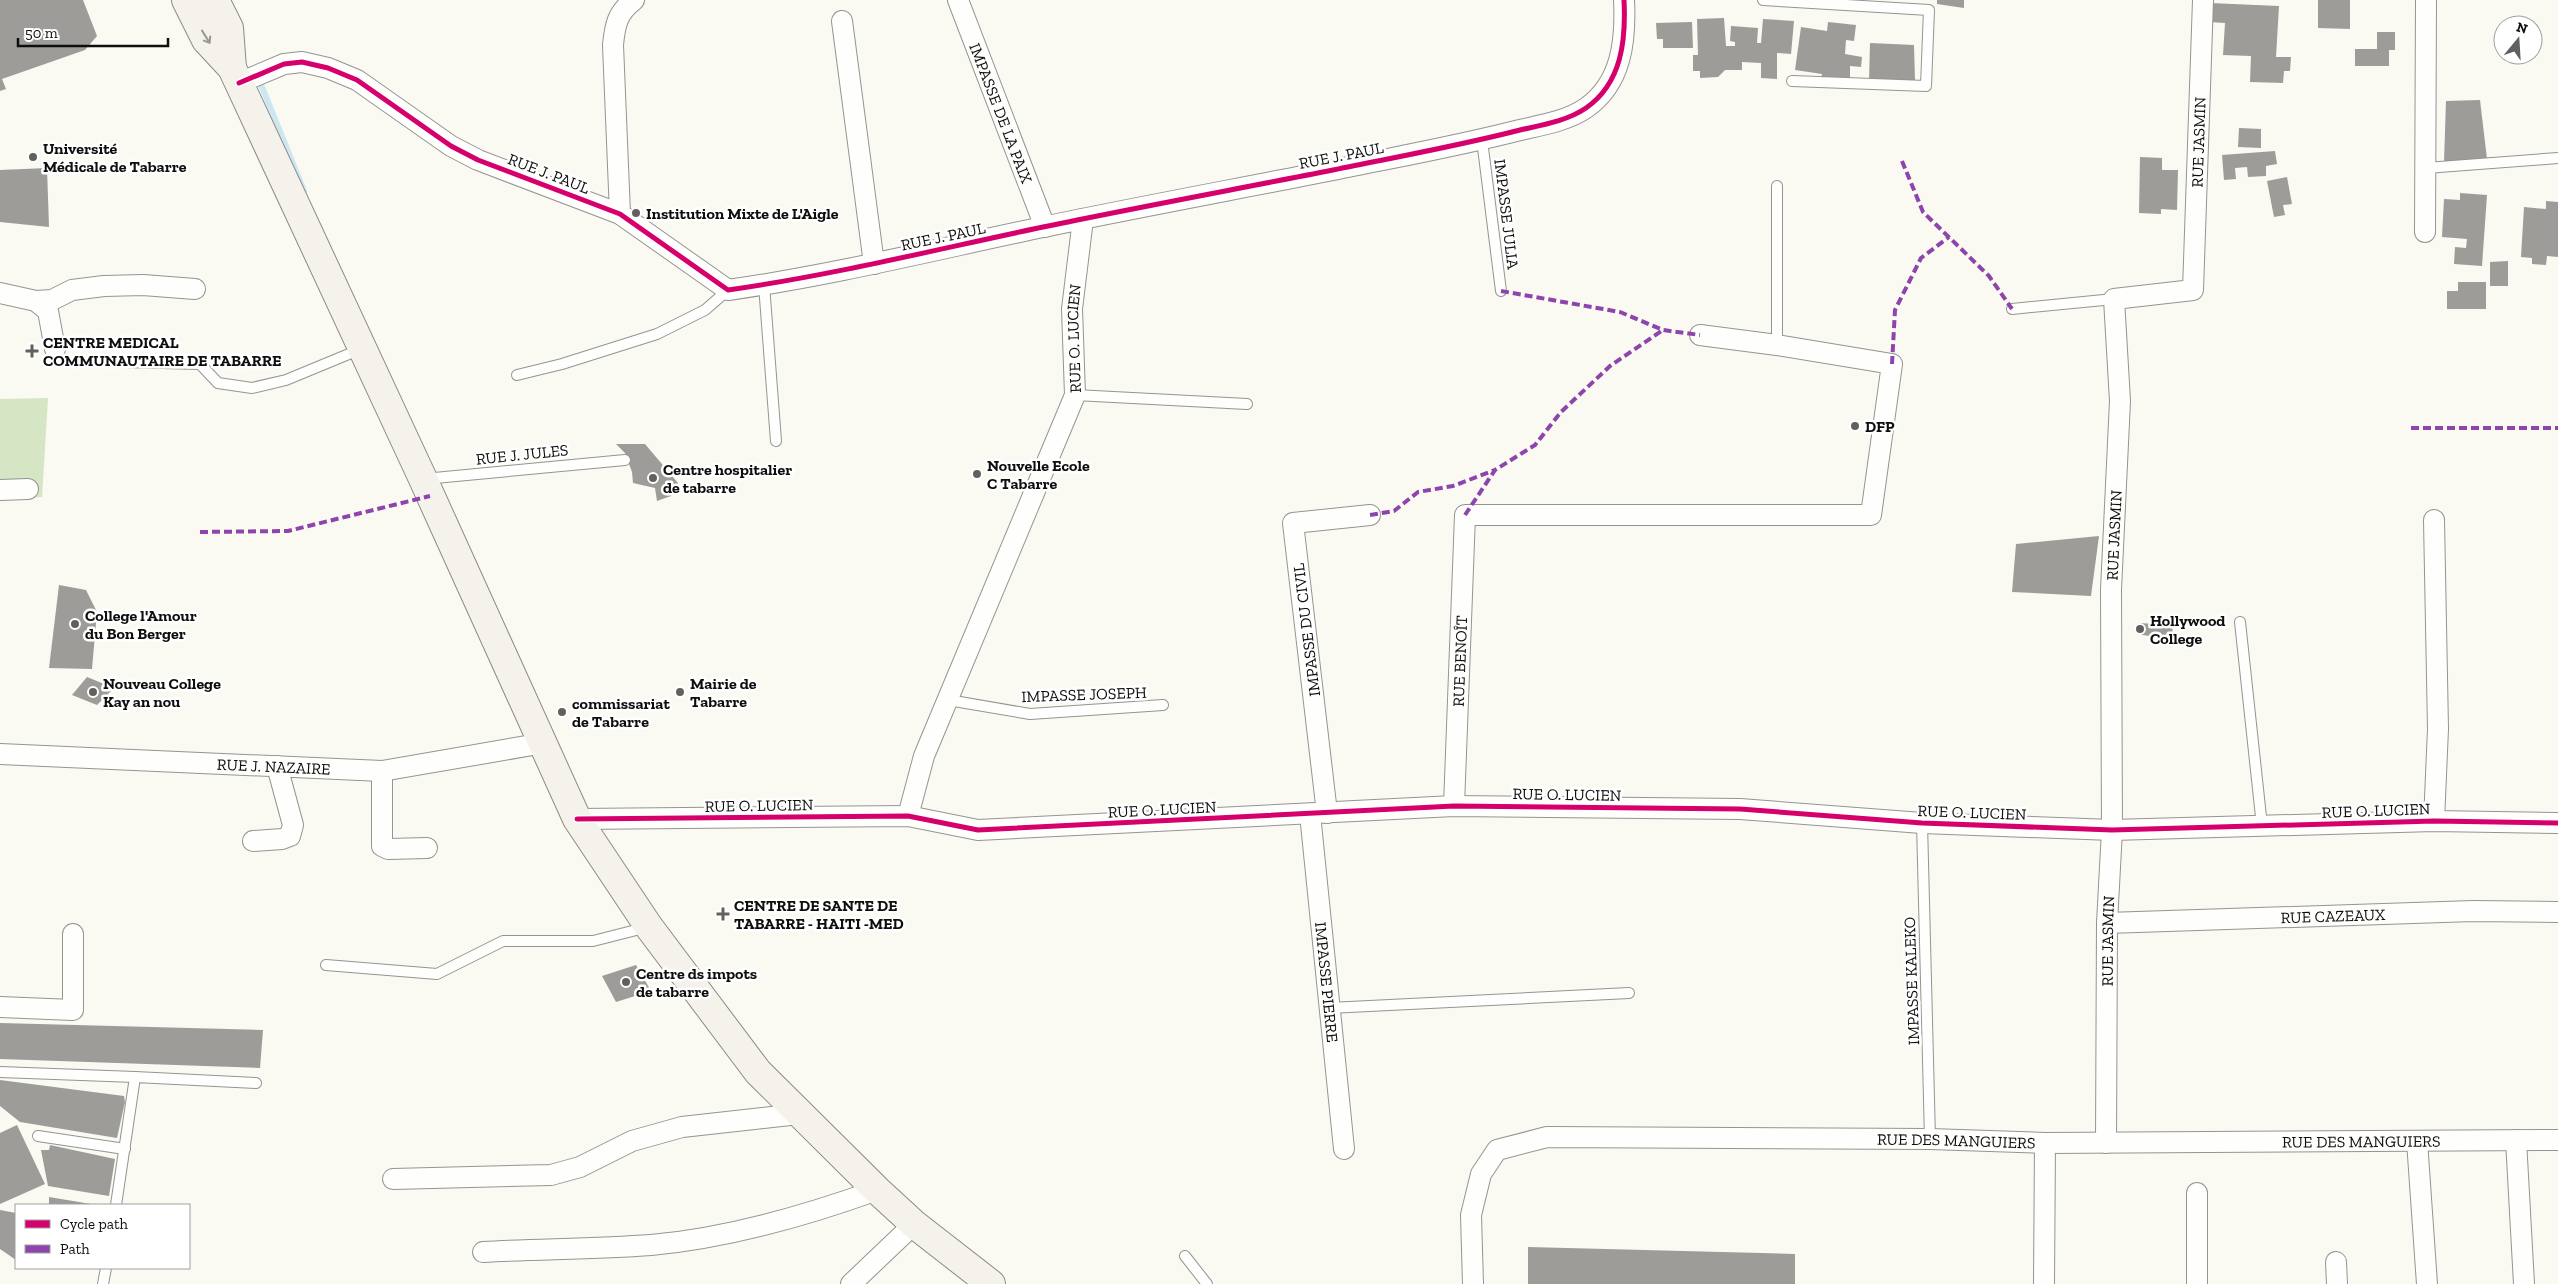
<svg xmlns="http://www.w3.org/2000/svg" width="2558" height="1284" font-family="'Zilla Slab',serif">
<rect width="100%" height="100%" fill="#faf9f2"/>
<!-- forest -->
<path fill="#d6e5c3" d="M48,398L42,497L0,499V399Z"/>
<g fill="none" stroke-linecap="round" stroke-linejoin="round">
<!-- stream -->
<path stroke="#cce7f1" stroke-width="6" d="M258,77L304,191"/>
</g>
<!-- building -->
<g fill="#9e9c98">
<path d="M0,0H83L97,36L85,50L2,79L6,89L0,91Z"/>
<path d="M1937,0H1964V8L1937,4Z"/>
<path d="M2318,0H2350V29L2318,28Z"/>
<path d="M2210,3L2279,6L2276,57H2291L2290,71H2284L2283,83L2250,82L2251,56L2223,55L2225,23L2209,22Z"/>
<path d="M1724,18L1726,46H1735V42L1730,41L1731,26L1758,28L1757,43H1761L1763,19L1794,21L1791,54L1777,53V79L1761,78V63L1742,62V70H1725L1718,77L1700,78V71H1693V55H1698L1697,19Z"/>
<path d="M1692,22L1693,48H1663V39H1657L1656,23Z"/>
<path d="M1828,22L1856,25L1854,41L1846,40L1845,54L1862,57L1861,67L1850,66V79L1821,78L1822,74L1795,70L1801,27L1827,31Z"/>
<path d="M2377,32H2395V50H2389V66H2355V49H2377Z"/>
<path d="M1870,43L1914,45L1915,81L1869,82Z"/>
<path d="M2480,100L2487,159L2444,162L2446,101Z"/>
<path d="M2239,128L2261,129V148L2238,147Z"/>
<path d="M2275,151L2277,164L2266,166V176L2248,177L2247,167L2235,168L2236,179L2224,180L2222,155Z"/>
<path d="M2140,157L2162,158V170H2178L2177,210L2161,209V214L2139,213Z"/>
<path d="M47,168L49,227L0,222V170Z"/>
<path d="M2287,177L2292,204L2283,205L2285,215L2274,217L2267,181Z"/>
<path d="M2460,193L2487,195L2482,266L2454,264L2455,247L2466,248L2467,239L2442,237L2444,199L2460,200Z"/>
<path d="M2546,201L2558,202V257L2547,256L2546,265L2532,264V258L2521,257L2524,207L2546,209Z"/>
<path d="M2508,261V286H2490V262Z"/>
<path d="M2458,282H2486V309H2447V291H2458Z"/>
<path d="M616,444H645L678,483L671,496L657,501L655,488L633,483L632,472L625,453Z"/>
<path d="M2099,536L2091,596L2012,592L2016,544Z"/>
<path d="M59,585L86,590L97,612L92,669L49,668Z"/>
<path d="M2139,623L2172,625L2173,636L2155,637L2137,634Z"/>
<path d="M87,677L114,688L97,705L72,695Z"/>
<path d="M636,965L651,991L616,1002L602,976Z"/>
<path d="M0,1023L263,1030L260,1068L0,1059Z"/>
<path d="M0,1080L124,1096L125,1102L117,1138L20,1122L0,1106Z"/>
<path d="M17,1125L45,1184L0,1204V1133Z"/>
<path d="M50,1145L115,1159L109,1196L48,1186L41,1150H49Z"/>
<path d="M49,1197L91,1204V1205H49Z"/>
<path d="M0,1210L16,1213V1260L0,1249Z"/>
<path d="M1528,1247L1795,1254V1284H1528Z"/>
</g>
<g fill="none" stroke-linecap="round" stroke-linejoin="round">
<!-- lane casing -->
<g stroke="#949491" stroke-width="12">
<g id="lane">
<path d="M1763,0L1929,10L1926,86L1792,81"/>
<path d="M1482,140L1501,291"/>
<path d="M2426,168L2558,158"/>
<path d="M764,285L776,441"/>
<path d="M2012,309L2114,299"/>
<path d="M1777,345V186"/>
<path d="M123,362L200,364L218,383L252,388L286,380L361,349"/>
<path d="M517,375L562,364L657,334L705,310L728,290"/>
<path d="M1075,395L1247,404"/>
<path d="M424,479L625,460"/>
<path d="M2240,622L2262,826"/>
<path d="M948,700L1030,714L1163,705"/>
<path d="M1922,823L1930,1139"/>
<path d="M326,965L437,974L503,941H593L648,927"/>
<path d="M1329,1008L1629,993"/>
<path d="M0,1072L135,1077"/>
<path d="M38,1136L125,1149"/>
<path d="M116,1205L135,1077L256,1083"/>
<path d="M1185,1256L1207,1284"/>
<path d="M103,1284L106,1268"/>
</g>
</g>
<!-- street casing -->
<g stroke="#949491" stroke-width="22">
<g id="street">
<path id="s1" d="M958,0L1045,227"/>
<path d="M842,21L874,264"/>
<path d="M239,83L284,64L302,62L328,68L357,80L451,146L478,160L620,214L728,290C834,275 938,249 1043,227C1139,207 1237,189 1333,170C1396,157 1458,146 1520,130C1542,125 1567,121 1586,108C1622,83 1626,40 1624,0"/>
<path d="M620,214L613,45C615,25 617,13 634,0"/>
<path d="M2425,232L2426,0"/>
<path d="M0,293L36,301L52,300L72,290L104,286L143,285L195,289"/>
<path d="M36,301L48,311L55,349"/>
<path d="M0,490L28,489"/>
<path id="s2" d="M0,754L382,771L544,743"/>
<path d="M382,771V846L388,849L427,848"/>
<path id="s3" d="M1454,806L1465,515H1871L1892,364L1777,345L1700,335"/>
<path d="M1327,813L1293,523L1370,515"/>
<path id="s4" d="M1310,814L1344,1149"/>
<path id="s5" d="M908,816L924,756L1075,395L1072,309L1083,219"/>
<path d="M577,819L908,816L978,830L1454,806L1740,809L1922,823L2112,830L2434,821L2558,823"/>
<path d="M2434,821L2438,729L2434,520"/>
<path d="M253,841L282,839L290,836L293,825L277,766"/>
<path id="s6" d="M2107,923L2473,911L2558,912"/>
<path d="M0,1007L73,1010V934"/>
<path d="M2516,1140L2524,1284"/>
<path d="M2417,1141L2427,1284"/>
<path id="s7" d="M2106,1143L2107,923L2112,830L2111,590L2120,401L2114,299L2193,290L2203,0"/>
<path d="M393,1179L551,1175L580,1167L632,1141L682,1127L799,1114"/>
<path d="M483,1252C539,1249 595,1249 651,1245C728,1238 805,1216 877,1190"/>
<path d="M2336,1262L2337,1284"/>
<path d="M851,1284L914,1224"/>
<path id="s8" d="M1473,1284L1471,1215L1481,1174L1497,1150L1547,1137L1930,1139L2045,1143L2558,1140"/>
<path d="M2044,1284L2045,1143"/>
<path d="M2197,1284V1193"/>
</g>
</g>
<!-- secondary casing -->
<g stroke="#8b8a87" stroke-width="30">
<g id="secondary">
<path d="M186,0L206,40L232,68L423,479L577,819L649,927L758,1072L877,1190L914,1224L991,1284"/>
<path d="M215,0L229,28L232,68"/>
</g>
</g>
<!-- lane -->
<use href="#lane" stroke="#fefefd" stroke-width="10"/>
<!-- street -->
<use href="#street" stroke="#fefefd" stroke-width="20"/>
<!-- secondary -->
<use href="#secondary" stroke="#f4f2ea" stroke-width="28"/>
<!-- quiet -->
<g stroke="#8e44ad" stroke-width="4" stroke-dasharray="8 4" stroke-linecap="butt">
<path d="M1902,161L1923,212L1989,276L2012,309"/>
<path d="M1501,291L1620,312L1663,330L1700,335"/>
<path d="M1892,364L1895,310L1921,258L1949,237"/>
<path d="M2411,428H2558"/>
<path d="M1370,515L1394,511L1418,492L1453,486L1495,470"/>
<path d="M1465,515L1495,470L1535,445L1561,412L1610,366L1663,330"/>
<path d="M200,532L288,531L430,496"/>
</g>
<!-- cycleway casing -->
<g stroke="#fff" stroke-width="8">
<g id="cycleway">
<path d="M239,83L284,64L302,62L328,68L357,80L451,146L478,160L620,214L728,290C834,275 938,249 1043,227C1139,207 1237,189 1333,170C1396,157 1458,146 1520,130C1542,125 1567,121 1586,108C1622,83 1626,40 1624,0"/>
<path d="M577,819L908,816L978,830L1454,806L1740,809L1922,823L2112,830L2434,821L2558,823"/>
</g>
</g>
<!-- cycleway -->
<use href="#cycleway" stroke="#d6006c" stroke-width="5"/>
</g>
<!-- one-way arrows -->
<defs><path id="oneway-shaft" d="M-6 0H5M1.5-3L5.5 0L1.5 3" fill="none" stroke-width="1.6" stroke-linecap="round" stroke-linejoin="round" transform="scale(1.25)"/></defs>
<use stroke="#989792" href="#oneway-shaft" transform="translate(206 37) rotate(58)"/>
<!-- markers -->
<g fill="#61605e" stroke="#fff" stroke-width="2">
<circle cx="33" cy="157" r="5"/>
<circle cx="636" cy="213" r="5"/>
<path d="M29.5 343.5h5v5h5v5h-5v5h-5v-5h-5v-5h5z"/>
<circle cx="1855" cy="426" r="5"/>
<circle cx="977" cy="474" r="5"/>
<circle cx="653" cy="478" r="5"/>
<circle cx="75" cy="624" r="5"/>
<circle cx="2140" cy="629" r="5"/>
<circle cx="93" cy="692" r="5"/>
<circle cx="680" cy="692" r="5"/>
<circle cx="562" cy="712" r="5"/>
<path d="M720.5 906.5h5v5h5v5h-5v5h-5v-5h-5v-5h5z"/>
<circle cx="626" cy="982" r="5"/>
</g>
<g text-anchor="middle" stroke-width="5" stroke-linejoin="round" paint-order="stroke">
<!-- street labels -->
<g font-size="16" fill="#0e0e0e" stroke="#fff">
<text dy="6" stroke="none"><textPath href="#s1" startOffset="121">IMPASSE DE LA PAIX</textPath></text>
<text dy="6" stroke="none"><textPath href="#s7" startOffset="1072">RUE JASMIN</textPath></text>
<text transform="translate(1341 155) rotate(-11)" y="6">RUE J. PAUL</text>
<text transform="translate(549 173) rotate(21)" y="6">RUE J. PAUL</text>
<text transform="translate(1507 214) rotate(83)" y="6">IMPASSE JULIA</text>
<text transform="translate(943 236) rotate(-12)" y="6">RUE J. PAUL</text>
<text dy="6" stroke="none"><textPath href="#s5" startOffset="510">RUE O. LUCIEN</textPath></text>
<text transform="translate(522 454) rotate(-6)" y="6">RUE J. JULES</text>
<text dy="6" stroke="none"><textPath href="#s7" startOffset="608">RUE JASMIN</textPath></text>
<text transform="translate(1306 630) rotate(-97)" y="6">IMPASSE DU CIVIL</text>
<text dy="6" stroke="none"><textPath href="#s3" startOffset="145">RUE BENOÎT</textPath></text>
<text transform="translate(1084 694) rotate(-2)" y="6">IMPASSE JOSEPH</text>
<text dy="6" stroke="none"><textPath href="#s2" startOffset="274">RUE J. NAZAIRE</textPath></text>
<text transform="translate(1567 794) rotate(1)" y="6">RUE O. LUCIEN</text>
<text transform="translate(759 805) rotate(-1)" y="6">RUE O. LUCIEN</text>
<text transform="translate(1162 809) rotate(-3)" y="6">RUE O. LUCIEN</text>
<text transform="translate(2376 810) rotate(-2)" y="6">RUE O. LUCIEN</text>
<text transform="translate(1972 812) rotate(2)" y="6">RUE O. LUCIEN</text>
<text dy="6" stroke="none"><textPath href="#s6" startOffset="226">RUE CAZEAUX</textPath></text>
<text dy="6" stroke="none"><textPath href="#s7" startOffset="202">RUE JASMIN</textPath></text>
<text transform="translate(1911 981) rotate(-92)" y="6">IMPASSE KALEKO</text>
<text dy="6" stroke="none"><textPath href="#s4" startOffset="169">IMPASSE PIERRE</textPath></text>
<text dy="6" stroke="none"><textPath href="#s8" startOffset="601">RUE DES MANGUIERS</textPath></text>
<text dy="6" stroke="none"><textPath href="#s8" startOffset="1006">RUE DES MANGUIERS</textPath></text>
</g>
<!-- poi labels -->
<g font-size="16" font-weight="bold" fill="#0e0e0e" stroke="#fff" text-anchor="start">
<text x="43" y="154">Université<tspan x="43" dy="18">Médicale de Tabarre</tspan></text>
<text x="646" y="219">Institution Mixte de L'Aigle</text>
<text x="43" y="348">CENTRE MEDICAL<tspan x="43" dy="18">COMMUNAUTAIRE DE TABARRE</tspan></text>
<text x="1865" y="432">DFP</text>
<text x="987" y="471">Nouvelle Ecole<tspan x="987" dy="18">C Tabarre</tspan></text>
<text x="663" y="475">Centre hospitalier<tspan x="663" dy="18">de tabarre</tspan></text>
<text x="85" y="621">College l'Amour<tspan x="85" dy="18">du Bon Berger</tspan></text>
<text x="2150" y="626">Hollywood<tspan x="2150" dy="18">College</tspan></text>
<text x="103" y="689">Nouveau College<tspan x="103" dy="18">Kay an nou</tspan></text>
<text x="690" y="689">Mairie de<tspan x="690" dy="18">Tabarre</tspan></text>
<text x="572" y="709">commissariat<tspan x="572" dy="18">de Tabarre</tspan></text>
<text x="734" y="911">CENTRE DE SANTE DE<tspan x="734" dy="18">TABARRE - HAITI -MED</tspan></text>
<text x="636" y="979">Centre ds impots<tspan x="636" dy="18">de tabarre</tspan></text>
</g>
</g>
<!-- legend -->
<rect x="15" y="1204" width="175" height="65" fill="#ffffff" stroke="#9f9f9f"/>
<rect x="25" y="1220" width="25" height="8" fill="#d6006c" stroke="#9f9f9f"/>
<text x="60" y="1229" font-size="15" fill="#0e0e0e">Cycle path</text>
<rect x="25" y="1245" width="25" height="8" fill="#8e44ad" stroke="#9f9f9f"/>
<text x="60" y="1254" font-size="15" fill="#0e0e0e">Path</text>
<!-- north arrow -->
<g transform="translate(2518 40) rotate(18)"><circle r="24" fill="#ffffff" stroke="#9f9f9f"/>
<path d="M0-4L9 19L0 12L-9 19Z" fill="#61605e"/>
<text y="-8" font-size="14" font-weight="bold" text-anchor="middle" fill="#0e0e0e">N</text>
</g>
<!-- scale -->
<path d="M18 38v8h150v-8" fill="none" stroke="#0e0e0e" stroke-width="2.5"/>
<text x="25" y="38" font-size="15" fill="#0e0e0e" stroke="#ffffff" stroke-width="4" paint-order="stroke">50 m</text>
</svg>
